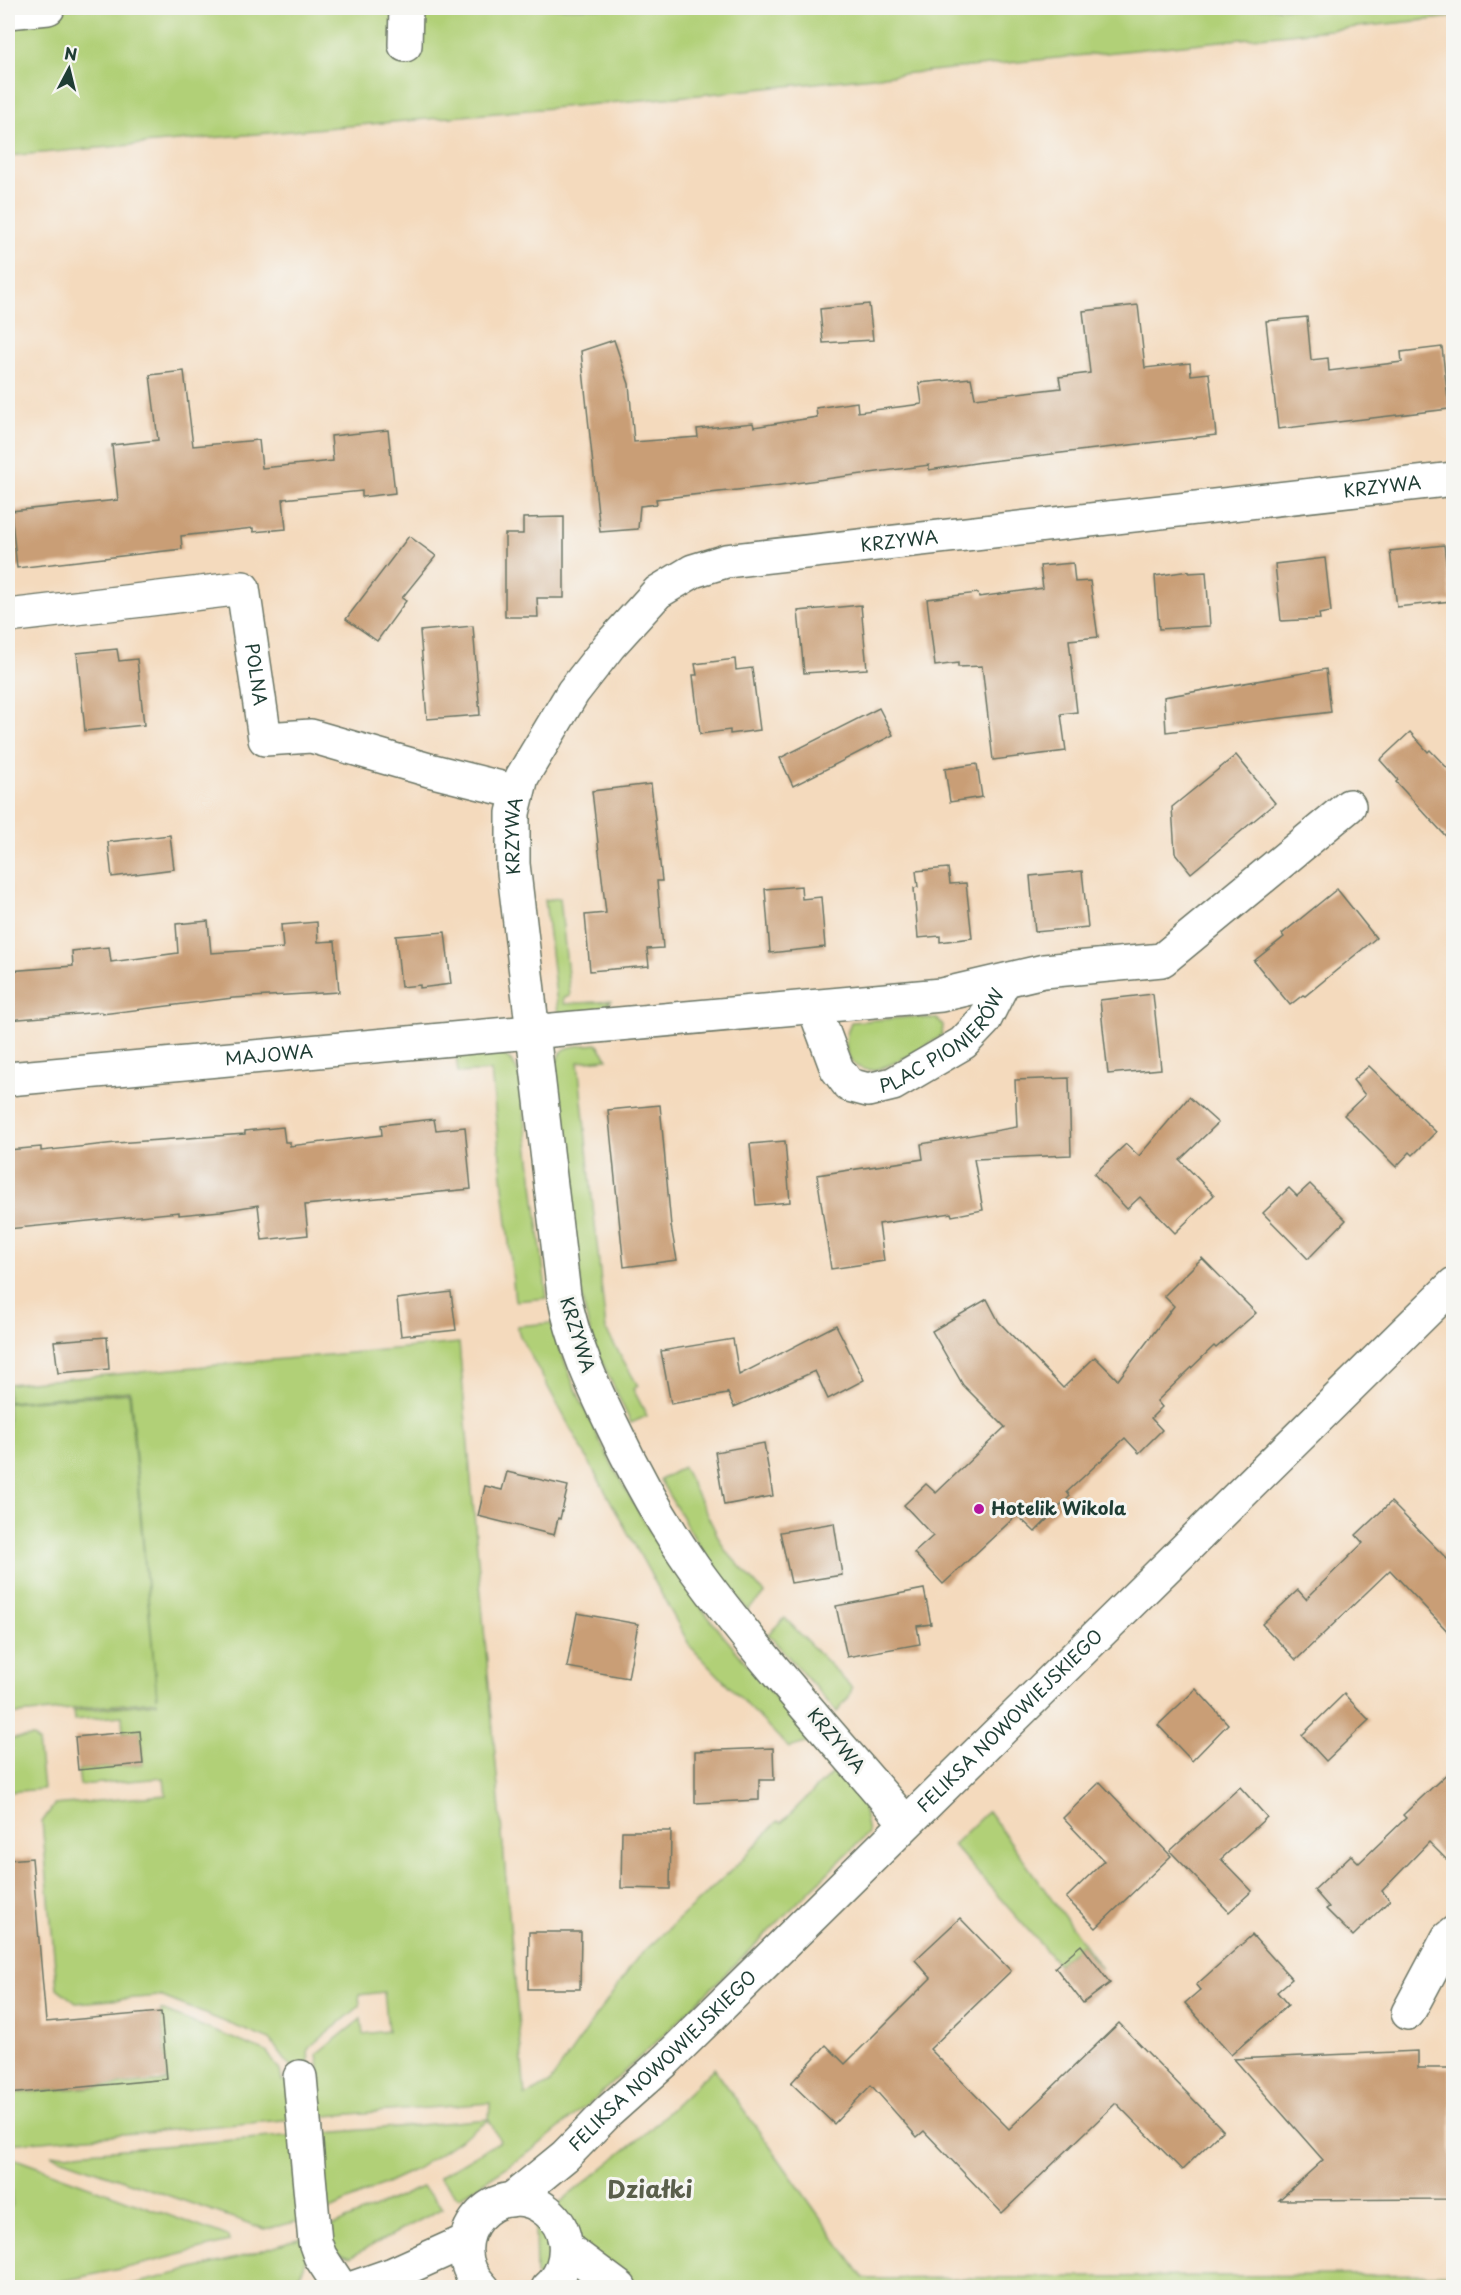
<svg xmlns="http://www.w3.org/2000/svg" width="1461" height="2295" font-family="'Playpen Sans',sans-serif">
<rect width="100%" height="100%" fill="#f6f6f2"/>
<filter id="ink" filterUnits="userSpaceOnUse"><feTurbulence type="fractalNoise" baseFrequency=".0167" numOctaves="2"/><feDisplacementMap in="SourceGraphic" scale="12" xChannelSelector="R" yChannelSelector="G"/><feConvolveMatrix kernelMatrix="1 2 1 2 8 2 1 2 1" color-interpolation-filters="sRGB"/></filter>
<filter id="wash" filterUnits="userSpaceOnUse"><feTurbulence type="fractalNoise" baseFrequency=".008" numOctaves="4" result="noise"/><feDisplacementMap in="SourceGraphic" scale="24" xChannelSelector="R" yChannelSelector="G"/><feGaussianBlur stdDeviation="1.35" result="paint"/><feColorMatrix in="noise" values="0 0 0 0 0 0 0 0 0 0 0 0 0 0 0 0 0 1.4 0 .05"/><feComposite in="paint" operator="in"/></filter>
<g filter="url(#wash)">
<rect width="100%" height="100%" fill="#f4dabd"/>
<!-- green -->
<g fill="#b1d077" stroke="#688656" stroke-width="1.5">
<path d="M8,8H1453L1454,17L699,95L8,156Z"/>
<path d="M560,898L570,996L563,998L564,1004L611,1001L604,1011L558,1013L545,900Z"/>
<path d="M910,1017L937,1019L943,1025L942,1035C929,1045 887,1070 870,1070C862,1070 854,1066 850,1059C843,1046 846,1035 851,1022Z"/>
<path d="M597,1044L608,1059L578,1062L606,1330L638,1386L633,1389L647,1416L631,1423L593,1343L583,1304L555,1072C557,1042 573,1047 597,1044Z"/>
<path d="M494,1052C509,1054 516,1065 520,1078L547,1298L515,1301L491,1071L458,1073L456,1055Z"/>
<path d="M551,1323C576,1400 613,1472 656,1540C673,1567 690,1594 710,1619C743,1661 779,1701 813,1741L789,1748L690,1646L520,1336L517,1326Z"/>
<path d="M459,1343L525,2096L549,2084L637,1958L737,1865L778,1821L781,1823L837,1768L860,1797L863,1805L868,1833L673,2026L596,2098L531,2151L459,2198L439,2177L500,2141L489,2120L416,2169L322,2213L315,2134L489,2119L490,2103L313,2117L310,2081L321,2080L317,2054L361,2019L363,2034L388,2031L384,1992L359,1995L360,2006L308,2049L309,2068L292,2069L270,2040L160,1996L76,2003L57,1988L42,1822L54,1805L166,1795L164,1778L80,1785L78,1770L143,1764L140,1731L123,1732L122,1716L74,1720L73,1711L157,1703V1701L8,1715V1403L129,1393L157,1698L130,1391L8,1402V1384Z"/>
<path d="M683,1467L725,1550L765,1594L747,1610L698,1544L660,1480Z"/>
<path d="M785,1618L852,1688L849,1697L837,1712L768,1634Z"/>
<path d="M33,1737L38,1742L43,1789L8,1792V1739Z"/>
<path d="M988,1811L1102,1969L1081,1945L1058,1964L953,1845Z"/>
<path d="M161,2010L267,2052L280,2071L282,2081H292L295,2119L8,2144V2094L167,2081Z"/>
<path d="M714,2068L864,2279L1453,2274V2287H543L536,2275L535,2225L537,2221L646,2133Z"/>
<path d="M296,2135L304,2220L265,2229L51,2155Z"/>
<path d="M13,2158L228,2237L229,2242L139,2265L58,2282L8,2287V2206H12L10,2181H8V2159Z"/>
<path d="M422,2187L443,2208L350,2257L337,2253L323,2230Z"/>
<path d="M305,2236C308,2262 306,2278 280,2287L119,2288L241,2257Z"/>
</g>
<g id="blocks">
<!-- building -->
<g fill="#c99e76">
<path d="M869,304L873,340L823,343L820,309Z"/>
<path d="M1138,305L1145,368L1190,363L1191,375L1209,373L1216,435L982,462L929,470V465L773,486L656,499L657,504L640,506L638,529L600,532L581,351L614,340L629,384L634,442L698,437L697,429L753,423L754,427L817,417L816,408L857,402L858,412L922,404L919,383L971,378L975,398L1061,388L1059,377L1090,373L1083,311Z"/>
<path d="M1307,317L1311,360L1328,358L1329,371L1402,362L1401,352L1442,347L1449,409L1278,429L1266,321Z"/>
<path d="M184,371L193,446L259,440L262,468L333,461L331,436L388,430L395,493L362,497V491L283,499L286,529L253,532V528L181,536L182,549L17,568L11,511L118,500L112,445L158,440L150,375Z"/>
<path d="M564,517V598H537L538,617H505V534H523V518Z"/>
<path d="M409,536L436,556L402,598L406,601L377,641L346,619Z"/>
<path d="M1444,545L1451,601L1397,607L1390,551Z"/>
<path d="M1325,558L1331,612L1319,614L1320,619L1281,621L1275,564Z"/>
<path d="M1073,563L1075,582L1090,581L1098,637L1069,640L1077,712L1061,714L1066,751L993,760L982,666L958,667V663L935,666L927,599L978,593L979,597L1043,588L1040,566Z"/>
<path d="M1189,571V573L1206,572L1210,626L1159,629L1155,576Z"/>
<path d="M861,605L867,669L804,673L798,611Z"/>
<path d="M473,626L480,715L427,719L420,631Z"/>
<path d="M117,649L119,661L137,659L144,725L85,731L77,653Z"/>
<path d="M735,659L736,670L752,668L760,730L730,734V730L700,734L693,675H697L695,664Z"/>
<path d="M1326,669L1331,712L1166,732L1164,697Z"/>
<path d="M879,708L893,735L793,786L780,758Z"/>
<path d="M1410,732L1428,752L1430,750L1454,775V845L1396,782L1398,780L1380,760Z"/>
<path d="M1236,755L1275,803L1191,873L1175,853L1172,807Z"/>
<path d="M977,764L982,797L950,802L945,769Z"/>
<path d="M651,784L662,881H657L663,948L647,949L649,966L590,971L585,915L606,913L592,791Z"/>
<path d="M170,835L174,869L112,877L108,842Z"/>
<path d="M948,868L950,884L966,883L972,938L940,942V936L918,938L914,888L918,887L916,871Z"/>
<path d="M1082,871L1088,927L1035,932L1030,876Z"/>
<path d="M801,886L802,899L821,897L825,947L770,953L765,889Z"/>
<path d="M1337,889L1376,938L1305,996L1303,995L1290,1005L1254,961L1284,937L1282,934Z"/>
<path d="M208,921L211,953L283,948L281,925L317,922L318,942L335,941L339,992L233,998L102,1014L101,1012L8,1020V971L73,966L72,951L109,947L111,962L178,953L176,924Z"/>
<path d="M445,932L451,984L420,988V985L401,987L396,936Z"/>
<path d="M1153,994L1161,1069L1108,1074L1100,1000Z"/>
<path d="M1369,1066L1436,1132L1413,1155L1410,1152L1396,1167L1344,1115L1365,1095L1353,1080Z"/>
<path d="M1069,1078L1071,1155L974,1159L983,1210L952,1216L951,1213L879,1224L884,1261L831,1269L817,1175L923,1159L921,1144L1017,1127L1015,1080Z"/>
<path d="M1189,1097L1218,1123L1180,1160L1214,1195L1175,1233L1140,1197L1127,1209L1094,1174L1126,1144L1139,1156Z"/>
<path d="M660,1105L671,1226L677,1260L624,1267L608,1110Z"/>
<path d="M434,1119L436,1130L465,1127L471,1189L305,1205L308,1235L262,1240L258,1205L221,1211L179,1215V1212L8,1229V1150L41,1147V1151L116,1143L245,1134V1131L283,1127L285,1142H290V1146L382,1135L381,1125Z"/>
<path d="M785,1141L790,1202L756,1205L750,1144Z"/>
<path d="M1310,1184L1346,1220L1308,1259L1263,1213L1289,1188L1297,1196Z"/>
<path d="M1202,1258L1256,1313L1216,1348L1214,1346L1157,1401L1162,1407L1151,1418L1162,1430L1139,1453L1125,1438L1067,1492L1070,1496L1035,1532L1017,1515L943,1584L914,1553L933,1536L904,1505L926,1484L936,1493L1005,1427L963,1385L932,1331L987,1299L999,1322L1063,1388L1095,1357L1118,1380L1174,1306L1164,1296Z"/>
<path d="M451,1292L456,1330L401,1336L397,1299Z"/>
<path d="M836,1325L864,1380L828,1399L815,1371L734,1407L727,1391V1394L671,1404L661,1351L733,1339L739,1375Z"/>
<path d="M107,1337L109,1369L58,1373L54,1341Z"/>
<path d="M764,1443L773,1496L724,1505L715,1452Z"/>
<path d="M507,1472L568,1486L560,1519L558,1518L554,1535L478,1516L485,1486L502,1490Z"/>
<path d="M1391,1502L1454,1566V1638L1390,1570L1296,1660L1262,1624L1298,1590L1306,1599L1363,1543L1356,1535Z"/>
<path d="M834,1523L842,1575L791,1583L780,1532Z"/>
<path d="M924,1589L931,1624L917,1626L920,1644L847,1657L836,1606Z"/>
<path d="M577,1613L638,1624L628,1678L567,1667Z"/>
<path d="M1196,1689L1228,1724L1192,1761L1158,1725Z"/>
<path d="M1344,1694L1369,1720L1326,1761L1302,1735Z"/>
<path d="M140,1731L143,1764L78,1770L75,1737Z"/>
<path d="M773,1748L774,1780H759V1800L695,1803V1751Z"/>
<path d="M1454,1767V1867L1429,1842L1382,1891L1390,1900L1353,1936L1326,1909L1329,1907L1314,1890L1351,1855L1359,1863L1406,1818L1403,1815Z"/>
<path d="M1100,1782L1171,1856L1096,1928L1066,1898L1104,1861L1063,1818Z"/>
<path d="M1240,1787L1267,1817L1221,1859L1252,1891L1229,1912L1170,1851Z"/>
<path d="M622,1831H671L670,1889L621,1888Z"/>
<path d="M32,1858L46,2022L161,2012L167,2079L8,2094V1860Z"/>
<path d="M960,1918L1011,1971L930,2049L1009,2129L1119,2023L1223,2130L1182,2170L1116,2103L1002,2213L924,2131L917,2137L871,2085L834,2124L791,2083L826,2045L845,2064L931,1978L915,1960Z"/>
<path d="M529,1932H581L580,1989H528Z"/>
<path d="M1252,1935L1292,1979L1277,1992L1288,2005L1231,2055L1185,2003L1200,1990L1196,1985Z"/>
<path d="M1081,1945L1110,1983L1083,2003L1055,1967Z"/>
<path d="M1418,2051V2068H1450L1452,2199L1279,2200L1323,2160L1234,2059Z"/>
</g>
</g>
</g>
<g filter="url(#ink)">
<use href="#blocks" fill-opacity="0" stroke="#6a7464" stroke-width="1.5"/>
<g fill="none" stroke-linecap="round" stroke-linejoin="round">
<!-- minor casing -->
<g stroke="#6a7464" stroke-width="36">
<g id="minor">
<path d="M8,12L48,8"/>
<path d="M405,45L406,8"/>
<path id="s1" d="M8,616L243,588L265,739L311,736L429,770L517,792"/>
<path id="s2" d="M814,1007L837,1069L849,1085L868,1090L893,1084L963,1043L984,1021L1004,981"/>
<path id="s3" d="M8,1079L941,995L1044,971L1162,960L1349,806"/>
<path id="s4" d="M906,1823C835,1739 759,1657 694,1568C663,1524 636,1476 613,1427C592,1384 573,1342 564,1295L513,864V813L522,777L573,692L609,646L658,592L693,571L726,561L1454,479"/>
<path d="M1408,2013L1448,1938L1454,1933"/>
<path d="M300,2077L315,2242L320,2256L341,2288"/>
<path id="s5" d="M511,2200L565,2156L608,2112L664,2062L1454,1284"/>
<path d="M566,2248L620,2288"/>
<path d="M353,2288L393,2274L466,2241"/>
<path d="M483,2288C435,2241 497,2171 547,2211C557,2219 563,2230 565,2242C567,2259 561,2277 548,2288"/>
</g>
</g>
<!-- minor -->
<use href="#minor" stroke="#fff" stroke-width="33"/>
</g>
</g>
<!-- markers -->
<circle fill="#b5179e" stroke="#f6f6f2" stroke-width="2" cx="979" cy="1509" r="6"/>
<g text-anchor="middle" stroke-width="6" stroke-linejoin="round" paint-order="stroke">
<!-- street labels -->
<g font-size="18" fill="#1f3d34" stroke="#f6f6f2">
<text dy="6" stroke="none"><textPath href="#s4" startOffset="2124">KRZYWA</textPath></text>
<text dy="6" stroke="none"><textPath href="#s4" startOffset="1638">KRZYWA</textPath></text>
<text dy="6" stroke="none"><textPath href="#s1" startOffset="324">POLNA</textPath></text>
<text dy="6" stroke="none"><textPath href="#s4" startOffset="1098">KRZYWA</textPath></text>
<text dy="6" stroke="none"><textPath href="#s2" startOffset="198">PLAC PIONIERÓW</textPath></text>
<text dy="6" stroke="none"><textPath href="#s3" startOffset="262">MAJOWA</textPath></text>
<text transform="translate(577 1335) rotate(73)" y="6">KRZYWA</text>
<text dy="6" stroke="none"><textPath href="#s5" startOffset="692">FELIKSA NOWOWIEJSKIEGO</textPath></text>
<text transform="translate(836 1741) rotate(50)" y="6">KRZYWA</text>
<text dy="6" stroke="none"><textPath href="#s5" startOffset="206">FELIKSA NOWOWIEJSKIEGO</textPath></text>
</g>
<!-- poi labels -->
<g font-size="18" font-weight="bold" fill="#1f3d34" stroke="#f6f6f2" text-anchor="start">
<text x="991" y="1515">Hotelik Wikola</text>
</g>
<!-- district labels -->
<g font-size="24" font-weight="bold" fill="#5a5f4b" stroke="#f6f6f2">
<text x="650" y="2198">Działki</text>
</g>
</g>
<!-- margin -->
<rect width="1461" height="2295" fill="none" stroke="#f6f6f2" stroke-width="30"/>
<!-- north arrow -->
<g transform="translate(69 69) rotate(7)" stroke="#f6f6f2" stroke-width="4.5" paint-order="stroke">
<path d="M0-4.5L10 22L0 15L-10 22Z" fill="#1f3d34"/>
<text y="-9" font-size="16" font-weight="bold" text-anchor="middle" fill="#1f3d34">N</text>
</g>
</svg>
